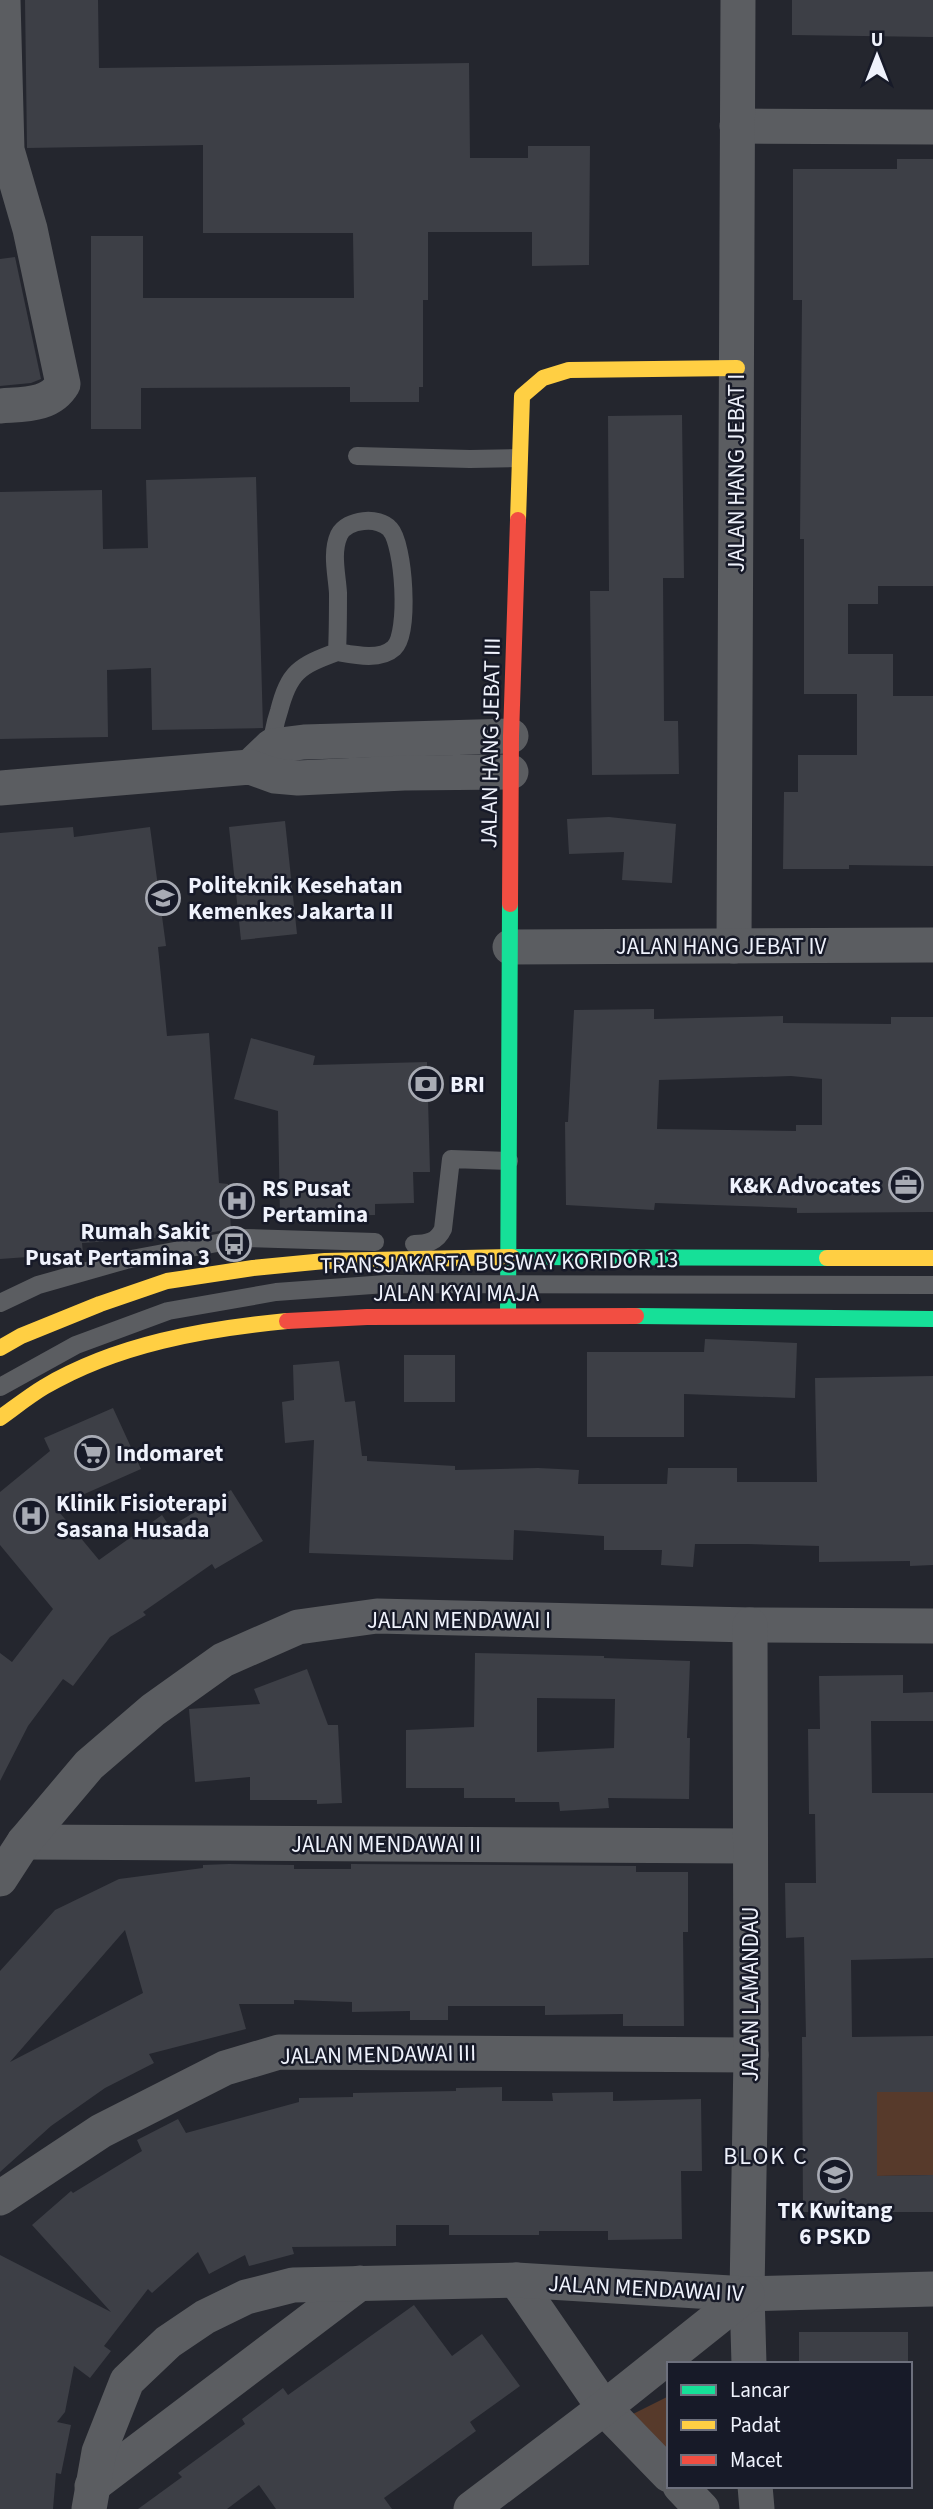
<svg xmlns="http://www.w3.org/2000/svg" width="933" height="2509" font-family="'Source Sans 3',sans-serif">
<rect width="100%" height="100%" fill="#24262e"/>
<!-- green -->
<g fill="#573a2b">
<path d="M877,2092H933V2175L877,2176Z"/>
<path d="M669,2396V2456L625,2418Z"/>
</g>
<!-- building -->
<g fill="#3d3f46" fill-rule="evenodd">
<path d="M25,0H98L99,68L469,63L470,158H528V146H590L589,265L532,266V232H428V300H423V387H419V402H350V387L141,388V429H91V236H143V298H354L353,233H203V145L27,148Z"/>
<path d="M792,0H933V37L792,35Z"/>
<path d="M897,159H933V586H878V604H848V654H893V696H933V866L849,865V869H783L784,792H798V755H857V694H804V539H800L802,300H793V169H897Z"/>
<path d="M15,257L41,379L31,383L0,386V259Z"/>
<path d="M682,415L684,578H663L664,721H678L679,774L592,775L590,591H609L608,416Z"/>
<path d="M256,477L263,728L152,730L151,668L107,670L108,737L0,739V492L102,490L103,549L148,548L146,480Z"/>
<path d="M609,817L676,824L672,883L622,880L624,852L569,854L567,819Z"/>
<path d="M285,821L297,934L241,940L229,827Z"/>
<path d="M73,827L74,837L150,827L166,946L158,947L167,1036L209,1033L219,1183L228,1184L231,1229L196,1235L82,1243L83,1253L0,1259V833Z"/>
<path d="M654,1009V1019L783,1016V1023L891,1024V1017H933V1212L797,1213V1208L655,1203L654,1210L566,1205L565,1122H568L574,1010ZM791,1076L822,1079V1125H796V1131L657,1129L659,1080Z"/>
<path d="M251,1038L315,1056L313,1065L427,1062L430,1172H413L414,1203L375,1204V1215L280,1217L278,1111L234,1099Z"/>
<path d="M705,1339L797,1343L795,1398L684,1394V1437H587V1352H704Z"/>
<rect x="404" y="1355" width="51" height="47"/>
<path d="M339,1361L345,1402L355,1401L362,1456H367V1461L455,1466V1470L538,1468L579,1470L578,1484H667L668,1468H737V1482H817L815,1378L933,1376V1565L910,1566V1561L819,1562V1546L748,1544H695L693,1567L661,1565L662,1550H604V1536L514,1530L513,1560L309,1553L314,1440L285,1443L282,1402L294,1400L293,1365Z"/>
<path d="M113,1408L141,1469L55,1507L99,1560L162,1515L170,1527L231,1490L263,1541L215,1569L212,1564L143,1612L146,1615L110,1637L73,1686L63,1679L28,1726L0,1781V1653L12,1662L53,1609L0,1545V1492L50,1451L44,1438Z"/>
<path d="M475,1653L604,1656V1658L690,1661L687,1738H690L689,1799L608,1798L609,1808L560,1811L559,1802H515V1798H464V1788H406V1730L474,1727ZM537,1698L615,1699L614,1748L537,1752Z"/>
<path d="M307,1669L328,1725H338L342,1803L317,1804V1800H250V1777L195,1782L189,1709L260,1704L254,1689Z"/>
<path d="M903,1675V1693L933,1692V1721H871L872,1793H933V1958L851,1960L852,2037L933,2036V2092H877V2176L933,2175V2212H803L802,2037H806L804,1937L786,1938L785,1883H816L815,1814H809L808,1729H820L819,1676Z"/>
<path d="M229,1864L294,1865V1869H351V1864L636,1866V1872H688V1932H683L684,2026H623V2014L545,2015V2006H448V2020H410V2011L352,2012V2002L294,2000V2004H239L246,2029L149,2054L154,2063L105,2088L51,2126L0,2172V1971L55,1910L119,1879L203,1868V1865ZM125,1930L143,1993L10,2062Z"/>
<path d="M502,2087V2101H553L552,2093L613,2092V2101L701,2099L702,2171H681L682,2239L608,2240V2231H539V2235H449V2225H396V2246L292,2247L294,2254L249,2266L245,2255L209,2274L198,2252L152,2293L148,2289L104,2346L111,2351L90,2378L74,2366L65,2412L57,2422L71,2425L61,2474L56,2473L53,2509H0V2255L111,2312L32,2225L71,2191L73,2193L142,2151L137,2140L178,2119L186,2133L299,2102V2098L353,2097V2093L456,2091V2088Z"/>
<path d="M414,2305L452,2356L482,2334L520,2386L470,2422L476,2431L384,2498L392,2509H276L259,2485L227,2509H138L182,2477L178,2473L245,2424L242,2419L283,2388L288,2395Z"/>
<rect x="799" y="2332" width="109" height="32"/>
</g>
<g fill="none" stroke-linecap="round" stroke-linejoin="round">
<!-- lane -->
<g stroke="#5b5d61" stroke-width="18">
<path d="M357,456L470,459L519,458"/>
<path d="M272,750C272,738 275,723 279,711C289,672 299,666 337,652C338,632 338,613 338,593C337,575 331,553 339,535C347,519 379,516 390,529C404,544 410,633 394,648C380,661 354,655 337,652"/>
<path d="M414,1244C427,1244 437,1242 443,1229L451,1159L509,1161"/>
<path d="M0,1303L38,1285L126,1260L244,1238L375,1242"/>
</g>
<!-- street -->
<g stroke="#5b5d61" stroke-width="35">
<path d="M737,126L933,127"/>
<path d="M0,406C24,404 50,406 63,384L30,229L7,150L3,0"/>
<path d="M250,767L272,746L304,742L511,736"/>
<path d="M0,788L250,767L275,776L298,778L404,773L511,772"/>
<path d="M734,946L738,0"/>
<path d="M510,947L933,945"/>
<path d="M24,1842L749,1846"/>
<path d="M0,1879L24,1842L89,1765L153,1710L223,1660L298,1627L377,1616L750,1625L933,1626"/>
<path d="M0,2198L101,2131L225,2068L279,2052L751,2055"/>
<path d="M516,2280L604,2408L669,2475"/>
<path d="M749,2364L747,2294L751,2055L750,1625"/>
<path d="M92,2486L360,2283"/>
<path d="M680,2486L702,2509"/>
<path d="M755,2486L757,2509"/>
<path d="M89,2509L99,2452L127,2381L168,2342L205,2317L246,2297L293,2285L516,2280L747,2294L933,2289"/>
<path d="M471,2509L604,2408L747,2294"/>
</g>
<!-- fast -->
<g stroke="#16e098" stroke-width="16">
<path d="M512,1257L827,1258"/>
<path d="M508,1315L510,904"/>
<path d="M636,1316L933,1319"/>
</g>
<!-- slow -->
<g stroke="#ffcf43" stroke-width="16">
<path d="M518,520L522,396L543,378L569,370L737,368"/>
<path d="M827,1258H933"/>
<path d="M0,1348L21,1336L100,1304L167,1281L253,1268L325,1261L512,1257"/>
<path d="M0,1418C14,1408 29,1396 44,1387C117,1344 204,1329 287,1321"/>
</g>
<!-- jam -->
<g stroke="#f24e42" stroke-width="16">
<path d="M510,904L511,736L518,520"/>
<path d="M287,1321L367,1317L636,1316"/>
</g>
<!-- lane-bridge -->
<path stroke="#5b5d61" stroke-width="18" d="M0,1387L76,1345L168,1311L276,1292L386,1284L933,1285"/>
</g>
<!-- icons -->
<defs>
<g id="university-ring" transform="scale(1.75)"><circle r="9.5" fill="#171a28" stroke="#a8abb4" stroke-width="1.5"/><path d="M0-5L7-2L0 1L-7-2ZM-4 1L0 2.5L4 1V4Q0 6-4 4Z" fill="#a8abb4"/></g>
<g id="bank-ring" transform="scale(1.75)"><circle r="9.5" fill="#171a28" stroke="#a8abb4" stroke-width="1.5"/><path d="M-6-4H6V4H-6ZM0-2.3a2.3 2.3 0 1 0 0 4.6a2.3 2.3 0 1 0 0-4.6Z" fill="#a8abb4"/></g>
<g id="office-ring" transform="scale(1.75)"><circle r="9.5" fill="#171a28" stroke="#a8abb4" stroke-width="1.5"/><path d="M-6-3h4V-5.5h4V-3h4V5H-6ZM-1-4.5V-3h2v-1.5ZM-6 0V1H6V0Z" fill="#a8abb4"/></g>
<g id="hospital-ring" transform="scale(1.75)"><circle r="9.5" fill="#171a28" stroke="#a8abb4" stroke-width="1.5"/><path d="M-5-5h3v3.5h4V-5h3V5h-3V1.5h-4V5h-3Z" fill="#a8abb4"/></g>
<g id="bus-ring" transform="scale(1.75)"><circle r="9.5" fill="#171a28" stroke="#a8abb4" stroke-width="1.5"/><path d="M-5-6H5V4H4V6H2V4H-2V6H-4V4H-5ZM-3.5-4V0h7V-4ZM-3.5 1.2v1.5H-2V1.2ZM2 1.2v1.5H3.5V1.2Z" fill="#a8abb4"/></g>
<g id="supermarket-ring" transform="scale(1.75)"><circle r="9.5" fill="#171a28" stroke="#a8abb4" stroke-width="1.5"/><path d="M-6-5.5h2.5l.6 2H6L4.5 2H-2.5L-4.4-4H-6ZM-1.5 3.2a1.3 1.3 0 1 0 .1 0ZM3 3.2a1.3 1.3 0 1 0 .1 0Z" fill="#a8abb4"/></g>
<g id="school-ring" transform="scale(1.75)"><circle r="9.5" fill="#171a28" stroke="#a8abb4" stroke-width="1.5"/><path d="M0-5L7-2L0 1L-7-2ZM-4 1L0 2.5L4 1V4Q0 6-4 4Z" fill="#a8abb4"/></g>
</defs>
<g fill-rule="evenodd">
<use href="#university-ring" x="163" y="898"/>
<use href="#bank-ring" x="426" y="1084"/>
<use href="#office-ring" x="906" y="1185"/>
<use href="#hospital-ring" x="237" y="1201"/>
<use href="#bus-ring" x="234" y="1244"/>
<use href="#supermarket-ring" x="92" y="1453"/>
<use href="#hospital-ring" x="31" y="1516"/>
<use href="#school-ring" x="835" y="2175"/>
</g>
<g text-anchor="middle" stroke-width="5" stroke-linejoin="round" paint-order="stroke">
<!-- street labels -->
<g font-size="23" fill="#eff2fc" stroke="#171a28">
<text transform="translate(736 473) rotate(-90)" y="8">JALAN HANG JEBAT I</text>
<text transform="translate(490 743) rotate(-89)" y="8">JALAN HANG JEBAT III</text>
<text x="721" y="954">JALAN HANG JEBAT IV</text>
<text transform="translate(499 1262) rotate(-1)" y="8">TRANSJAKARTA BUSWAY KORIDOR 13</text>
<text x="456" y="1301">JALAN KYAI MAJA</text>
<text x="459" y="1628">JALAN MENDAWAI I</text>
<text x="386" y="1852">JALAN MENDAWAI II</text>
<text transform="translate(750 1994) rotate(-90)" y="8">JALAN LAMANDAU</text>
<text transform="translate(378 2054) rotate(-1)" y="8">JALAN MENDAWAI III</text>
<text transform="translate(646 2288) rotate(3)" y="8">JALAN MENDAWAI IV</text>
</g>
<!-- poi labels -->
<g font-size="23" font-weight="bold" fill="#eff2fc" stroke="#171a28" text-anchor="start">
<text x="188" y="893">Politeknik Kesehatan<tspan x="188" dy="26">Kemenkes Jakarta II</tspan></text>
<text x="450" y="1092">BRI</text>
<text x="881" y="1193" text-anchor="end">K&amp;K Advocates</text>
<text x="262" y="1196">RS Pusat<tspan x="262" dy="26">Pertamina</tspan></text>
<text x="210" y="1239" text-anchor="end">Rumah Sakit<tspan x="210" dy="26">Pusat Pertamina 3</tspan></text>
<text x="116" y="1461">Indomaret</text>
<text x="56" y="1511">Klinik Fisioterapi<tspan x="56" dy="26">Sasana Husada</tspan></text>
<text x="835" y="2218" text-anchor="middle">TK Kwitang<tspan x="835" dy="26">6 PSKD</tspan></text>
</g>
<!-- neighbourhood labels -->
<g font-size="24" letter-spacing="2" fill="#eff2fc" stroke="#171a28">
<text x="766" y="2164">BLOK C</text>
</g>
</g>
<!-- legend -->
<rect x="667" y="2362" width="245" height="126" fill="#171a28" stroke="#6d707d" stroke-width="2"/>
<rect x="681" y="2385" width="35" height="10" fill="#16e098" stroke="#6d707d" stroke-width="2"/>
<text x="730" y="2397" font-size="21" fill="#eff2fc">Lancar</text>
<rect x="681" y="2420" width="35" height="10" fill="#ffcf43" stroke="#6d707d" stroke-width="2"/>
<text x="730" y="2432" font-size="21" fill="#eff2fc">Padat</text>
<rect x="681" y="2455" width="35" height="10" fill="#f24e42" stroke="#6d707d" stroke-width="2"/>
<text x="730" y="2467" font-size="21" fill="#eff2fc">Macet</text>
<!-- north arrow -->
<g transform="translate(877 56)" stroke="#171a28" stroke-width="5" paint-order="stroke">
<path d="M0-5L12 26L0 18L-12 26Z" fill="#eff2fc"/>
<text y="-10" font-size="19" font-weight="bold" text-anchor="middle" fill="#eff2fc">U</text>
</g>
</svg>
